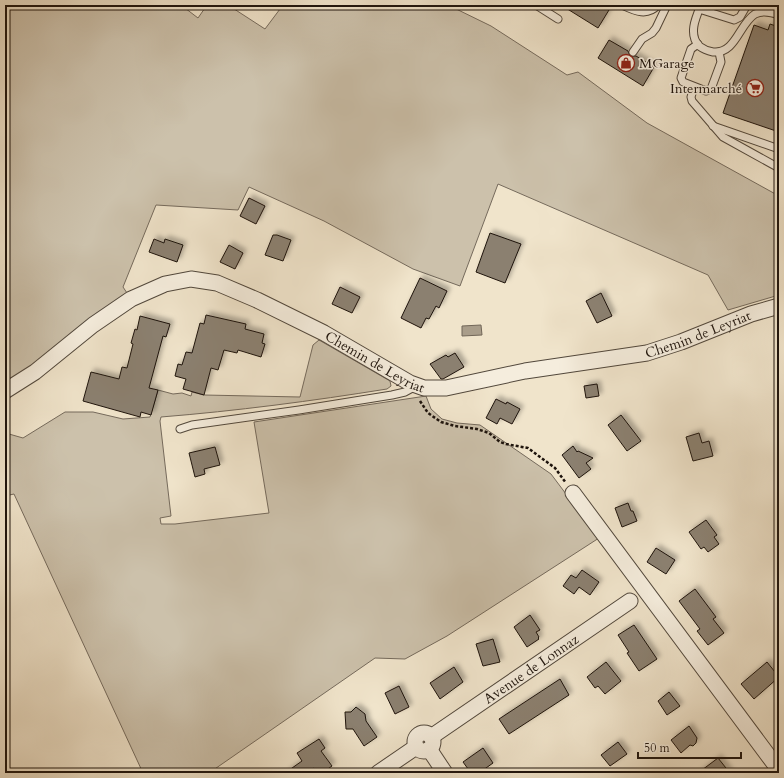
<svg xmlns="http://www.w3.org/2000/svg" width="784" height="778" font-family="Cardo,serif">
<defs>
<filter id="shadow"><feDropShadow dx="3.5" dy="-3.5" stdDeviation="2" flood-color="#0004"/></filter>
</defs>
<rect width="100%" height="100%" fill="#f0e4cb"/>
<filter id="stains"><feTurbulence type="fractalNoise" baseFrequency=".005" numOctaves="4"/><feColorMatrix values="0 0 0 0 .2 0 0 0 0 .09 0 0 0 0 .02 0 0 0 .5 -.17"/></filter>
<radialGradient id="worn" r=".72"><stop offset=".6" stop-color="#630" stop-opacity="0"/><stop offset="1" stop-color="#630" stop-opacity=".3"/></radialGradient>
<!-- green -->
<g fill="#ccc1ab" stroke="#756a5c">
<path d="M5,5H181L198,18L207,5H228L265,29L283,5H448L491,26L567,75L578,72L647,123L779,196V295L728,310L708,275L498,184L460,286L413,269L324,221L249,187L238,210L156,205L123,287L131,299L5,384Z"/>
<path d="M319,340L390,381L391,386L387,389C312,401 236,411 161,417L160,421L171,516L160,518L161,524H175L269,513L254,422L426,396L431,409L442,419L457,423L480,425L551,474L599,538L447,636L405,659L375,658L209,773H143L14,494L5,496V428L9,434L23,438L65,412H93L123,419L150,417L158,390L173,394L182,393L191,396L192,392L204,395L300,397L313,345Z"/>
</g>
<!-- water -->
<path fill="#a99d8a" stroke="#716658" d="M481,325L482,335L462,336V326Z"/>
<!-- building -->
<g fill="#8b8070" stroke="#1e140d" filter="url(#shadow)">
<path d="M561,5H612L598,28Z"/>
<path d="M770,24L779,27V132L723,113L754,25L768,30Z"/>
<path d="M609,40L628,51L630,56H636L654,67L643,86L598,58Z"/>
<path d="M249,198L265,206L256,224L240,216Z"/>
<path d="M490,233L521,244L505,283L476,272Z"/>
<path d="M273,235H277L291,240L283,261L265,255Z"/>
<path d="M154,239L164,243L165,239L183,245L177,262L149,252Z"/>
<path d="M229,245L243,253L235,269L220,262Z"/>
<path d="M420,278L447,291L439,308L436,306L429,319L426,318L421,328L401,318Z"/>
<path d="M340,287L360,297L352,313L332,304Z"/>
<path d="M601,293L612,316L597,323L586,301Z"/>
<path d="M206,315L246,324L245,329L264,334L262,343L265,344L261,357L238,350L237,353L224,350L218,370L211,368L204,395L183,389L186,379L175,376L178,364L182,365L186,352L192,353L200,323L204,324Z"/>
<path d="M140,316L170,324L166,337L163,336L149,388L158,390L151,415L141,412L140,417L83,401L91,372L119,379L122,367L127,368L133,344L131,343L135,329L137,330Z"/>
<path d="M455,353L464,367L443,379H441L430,364L446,355L448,357Z"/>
<path d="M597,384L599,396L586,398L584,386Z"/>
<path d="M496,399L506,404L507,402L520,409L512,424L500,418L497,424L486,418Z"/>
<path d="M621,415L641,441L627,451L608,425Z"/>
<path d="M699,433L702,443L709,441L713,456L693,461L686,437Z"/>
<path d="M573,446L577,452L578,451L593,458L586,463L591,469L579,478L562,455Z"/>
<path d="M215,447L220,465L204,469L205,474L195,477L189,453Z"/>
<path d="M628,503L631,511H633L637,521L622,527L615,508Z"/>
<path d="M706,520L717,535L714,537L719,544L708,552L704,547L701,549L689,532Z"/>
<path d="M656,548L675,560L666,574L647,562Z"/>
<path d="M582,570L599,582L590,595L579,587L574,594L563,586L571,575L576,578Z"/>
<path d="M695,589L716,617L713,619L724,633L708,645L697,631L700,629L679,601Z"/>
<path d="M530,615L540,630L536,632L539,637L538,638L539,639L527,647L514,627Z"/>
<path d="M634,625L657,659L639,671L627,653L629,652L618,635Z"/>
<path d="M493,639L500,662L483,666L476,644Z"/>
<path d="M606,662L621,681L605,694L598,686L595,688L587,677Z"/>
<path d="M767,662L779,677L754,699L741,684Z"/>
<path d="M454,667L463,682L440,699L430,683Z"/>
<path d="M560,679L569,695L509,734L499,719Z"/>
<path d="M399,686L409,707L395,714L385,693Z"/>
<path d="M669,692L680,706L667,715L658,701Z"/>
<path d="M356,707L365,714L366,721L377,737L364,746L353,729H346L345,712H351Z"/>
<path d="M689,726L697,738L696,743L693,746L690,745L681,753L671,740Z"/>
<path d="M319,739L325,748L321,751L332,766L322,773H317L314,768L307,773H285L302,761L297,753Z"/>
<path d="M618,742L627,754L610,766L601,755Z"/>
<path d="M483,748L493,763L479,773H471L463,762Z"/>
<path d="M718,758L730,773H698Z"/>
</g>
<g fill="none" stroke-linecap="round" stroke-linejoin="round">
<!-- service casing -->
<g stroke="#52483c" stroke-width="9">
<g id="service">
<path d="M536,5L558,19"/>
<path d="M622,5C635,11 647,17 658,5"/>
<path d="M701,5C696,17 688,34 699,46C703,49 708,51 713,52C736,54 739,24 755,14C763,10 771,12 779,15"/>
<path d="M699,9L734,20L740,17L747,5"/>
<path d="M698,44L691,49L681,78L683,82L706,91L711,89L721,62L719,52"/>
<path d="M633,52L642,39L652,33L656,28L667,5"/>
<path d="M694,87L691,97L692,101L723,137L779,168"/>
<path d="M713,126L779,149"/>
<path d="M180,429L192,425L299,410L392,395L405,392L416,386"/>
</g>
</g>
<!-- minor casing -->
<g stroke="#52483c" stroke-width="17">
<g id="minor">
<path id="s1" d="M5,391L35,372L93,325L131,299L165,284L191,279L217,283L257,300L324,333L410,383L424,388H446L525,371L647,353L681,342L751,314L779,306"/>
<path d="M573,493L779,770"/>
<circle cx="424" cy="742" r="9"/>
<path id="s2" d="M431,737L630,601"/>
<path d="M429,749L445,773"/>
<path d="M378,773L416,747"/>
</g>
</g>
<!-- path -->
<path stroke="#1e140d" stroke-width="2.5" stroke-dasharray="3 2" stroke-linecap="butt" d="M420,401L428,413L441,422L455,426L477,429L489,433L500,442L506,444L528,448L555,468L566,483"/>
<!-- service -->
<use href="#service" stroke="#f5eddd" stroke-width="7"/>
<!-- minor -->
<use href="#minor" stroke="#f5eddd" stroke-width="15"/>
</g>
<!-- icons -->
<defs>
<g id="shop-ring" transform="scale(0.9)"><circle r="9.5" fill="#f5eddd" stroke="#8f2418" stroke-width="1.5"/><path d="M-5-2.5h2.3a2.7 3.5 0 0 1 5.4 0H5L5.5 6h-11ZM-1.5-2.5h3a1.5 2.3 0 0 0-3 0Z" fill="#8f2418"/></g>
<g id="supermarket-ring" transform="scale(0.9)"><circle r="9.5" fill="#f5eddd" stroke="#8f2418" stroke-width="1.5"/><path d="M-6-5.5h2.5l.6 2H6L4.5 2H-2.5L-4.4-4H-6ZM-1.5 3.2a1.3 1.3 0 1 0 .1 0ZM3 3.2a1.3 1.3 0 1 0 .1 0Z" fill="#8f2418"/></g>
</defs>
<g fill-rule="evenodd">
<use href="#shop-ring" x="626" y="63"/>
<use href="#supermarket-ring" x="755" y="88"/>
</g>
<g text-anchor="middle" stroke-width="3" stroke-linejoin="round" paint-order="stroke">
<!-- poi labels -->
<g font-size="14" fill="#1e140d" stroke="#f5eddd" text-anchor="start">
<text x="639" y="68">MGarage</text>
<text x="742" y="93" text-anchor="end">Intermarché</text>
</g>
<!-- street labels -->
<g font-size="14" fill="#1e140d" stroke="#f5eddd">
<text dy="5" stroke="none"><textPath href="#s1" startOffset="759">Chemin de Leyriat</textPath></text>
<text dy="5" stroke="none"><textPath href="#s1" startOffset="423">Chemin de Leyriat</textPath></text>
<text dy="5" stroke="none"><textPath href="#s2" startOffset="121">Avenue de Lonnaz</textPath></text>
</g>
</g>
<!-- margin -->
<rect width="784" height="778" fill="none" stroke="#f0e4cb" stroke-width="20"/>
<rect x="6" y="6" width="772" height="766" fill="none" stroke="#1e140d" stroke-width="2"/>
<rect x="10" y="10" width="764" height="758" fill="none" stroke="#1e140d"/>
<!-- scale -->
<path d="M638 752v6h103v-6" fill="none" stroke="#1e140d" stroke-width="2"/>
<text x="644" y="752" font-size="12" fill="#1e140d" stroke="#f5eddd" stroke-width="3" paint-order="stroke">50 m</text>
<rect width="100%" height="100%" filter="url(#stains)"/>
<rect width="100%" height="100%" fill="url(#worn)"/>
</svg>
